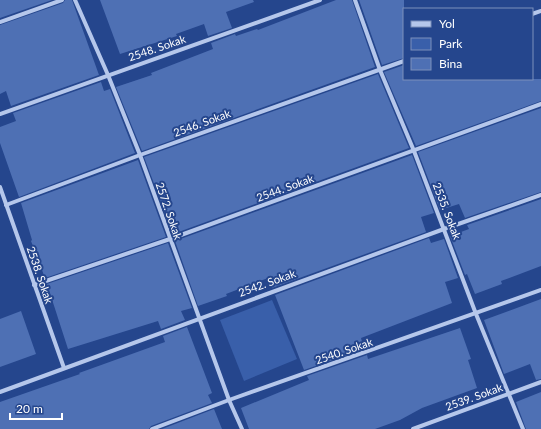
<svg xmlns="http://www.w3.org/2000/svg" width="541" height="429" font-family="Lato,sans-serif">
<rect width="100%" height="100%" fill="#25468d"/>
<!-- green -->
<path fill="#395faa" d="M272,300L297,359L244,381L220,320Z"/>
<!-- building -->
<g fill="#4e70b4">
<path d="M0,0H52L0,18Z"/>
<path d="M65,0H72L99,75L11,106L6,91L0,94V25L63,3Z"/>
<path d="M100,0H253L254,2L226,12L232,28L208,36L204,24L176,34L177,36L120,54Z"/>
<path d="M336,0H352L375,67L142,151L116,87L152,75L151,73L213,49L211,43L235,34L236,36L257,29L258,30Z"/>
<path d="M359,0H404V58L382,65Z"/>
<path d="M404,65V79H541V101L416,146L384,72Z"/>
<path d="M378,74L409,148L173,234L144,157Z"/>
<path d="M101,82L104,91L110,89L135,153L19,197L0,143V127L16,121L13,113Z"/>
<path d="M541,108V192L465,218L459,204L440,210L418,152Z"/>
<path d="M412,155L434,213L421,217L426,232L272,288L268,278L226,294L227,296L198,306L175,241Z"/>
<path d="M138,160L166,237L45,278L31,241L32,240L21,203Z"/>
<path d="M541,199V266L501,281L502,284L475,294L467,274L465,275L450,236L469,229L467,225Z"/>
<path d="M429,238L431,243L444,239L458,278L445,282L452,303L361,338L364,349L304,370L275,295Z"/>
<path d="M168,243L192,308L181,311L185,320L161,329L158,321L68,349L47,284Z"/>
<path d="M541,299V379L536,380L530,364L504,374L484,320Z"/>
<path d="M21,311L36,354L0,367V319Z"/>
<path d="M187,327L212,393L208,395L212,403L151,426L149,429H0V402L80,374L79,373L165,342L163,336Z"/>
<path d="M460,328L471,359L468,360L477,388L422,408L400,420L375,429H249L241,408L309,380L307,376L367,355L368,359Z"/>
<path d="M541,392V429H526L516,402Z"/>
<path d="M214,409L222,429H162Z"/>
</g>
<g fill="none" stroke-linecap="round" stroke-linejoin="round">
<!-- minor -->
<g stroke="#b5c7eb" stroke-width="4">
<path d="M75,0L108,75L140,155L229,400L242,429"/>
<path d="M355,0L380,70L414,151L476,314L523,429"/>
<path d="M532,14L541,11"/>
<path d="M0,22L62,0"/>
<path d="M0,114L320,0"/>
<path d="M0,187L64,368"/>
<path d="M6,205L140,155L404,61"/>
<path d="M34,285L170,239L541,104"/>
<path d="M0,392L444,229L541,195"/>
<path d="M152,429L229,400L541,290"/>
<path d="M413,429L541,382"/>
</g>
</g>
<g text-anchor="middle" stroke-width="4" stroke-linejoin="round" paint-order="stroke">
<!-- street labels -->
<g font-size="11" fill="#fff" stroke="#25468d">
<text transform="translate(157 48) rotate(-19)" y="4">2548. Sokak</text>
<text transform="translate(202 123) rotate(-20)" y="4">2546. Sokak</text>
<text transform="translate(285 188) rotate(-20)" y="4">2544. Sokak</text>
<text transform="translate(169 211) rotate(71)" y="4">2572. Sokak</text>
<text transform="translate(447 211) rotate(69)" y="4">2535. Sokak</text>
<text transform="translate(40 275) rotate(71)" y="4">2538. Sokak</text>
<text transform="translate(267 283) rotate(-20)" y="4">2542. Sokak</text>
<text transform="translate(344 351) rotate(-19)" y="4">2540. Sokak</text>
<text transform="translate(474 397) rotate(-20)" y="4">2539. Sokak</text>
</g>
</g>
<!-- legend -->
<rect x="403" y="8" width="130" height="72" fill="#25468d" stroke="#7c90bb"/>
<rect x="411" y="21" width="20" height="6" fill="#b5c7eb" stroke="#7c90bb"/>
<text x="439" y="28" font-size="12" fill="#ffffff">Yol</text>
<rect x="411" y="38" width="20" height="12" fill="#395faa" stroke="#7c90bb"/>
<text x="439" y="48" font-size="12" fill="#ffffff">Park</text>
<rect x="411" y="58" width="20" height="12" fill="#4e70b4" stroke="#7c90bb"/>
<text x="439" y="68" font-size="12" fill="#ffffff">Bina</text>
<!-- scale -->
<path d="M10 413v6h52v-6" fill="none" stroke="#ffffff" stroke-width="2"/>
<text x="16" y="413" font-size="12" fill="#ffffff" stroke="#25468d" stroke-width="3" paint-order="stroke">20 m</text>
</svg>
